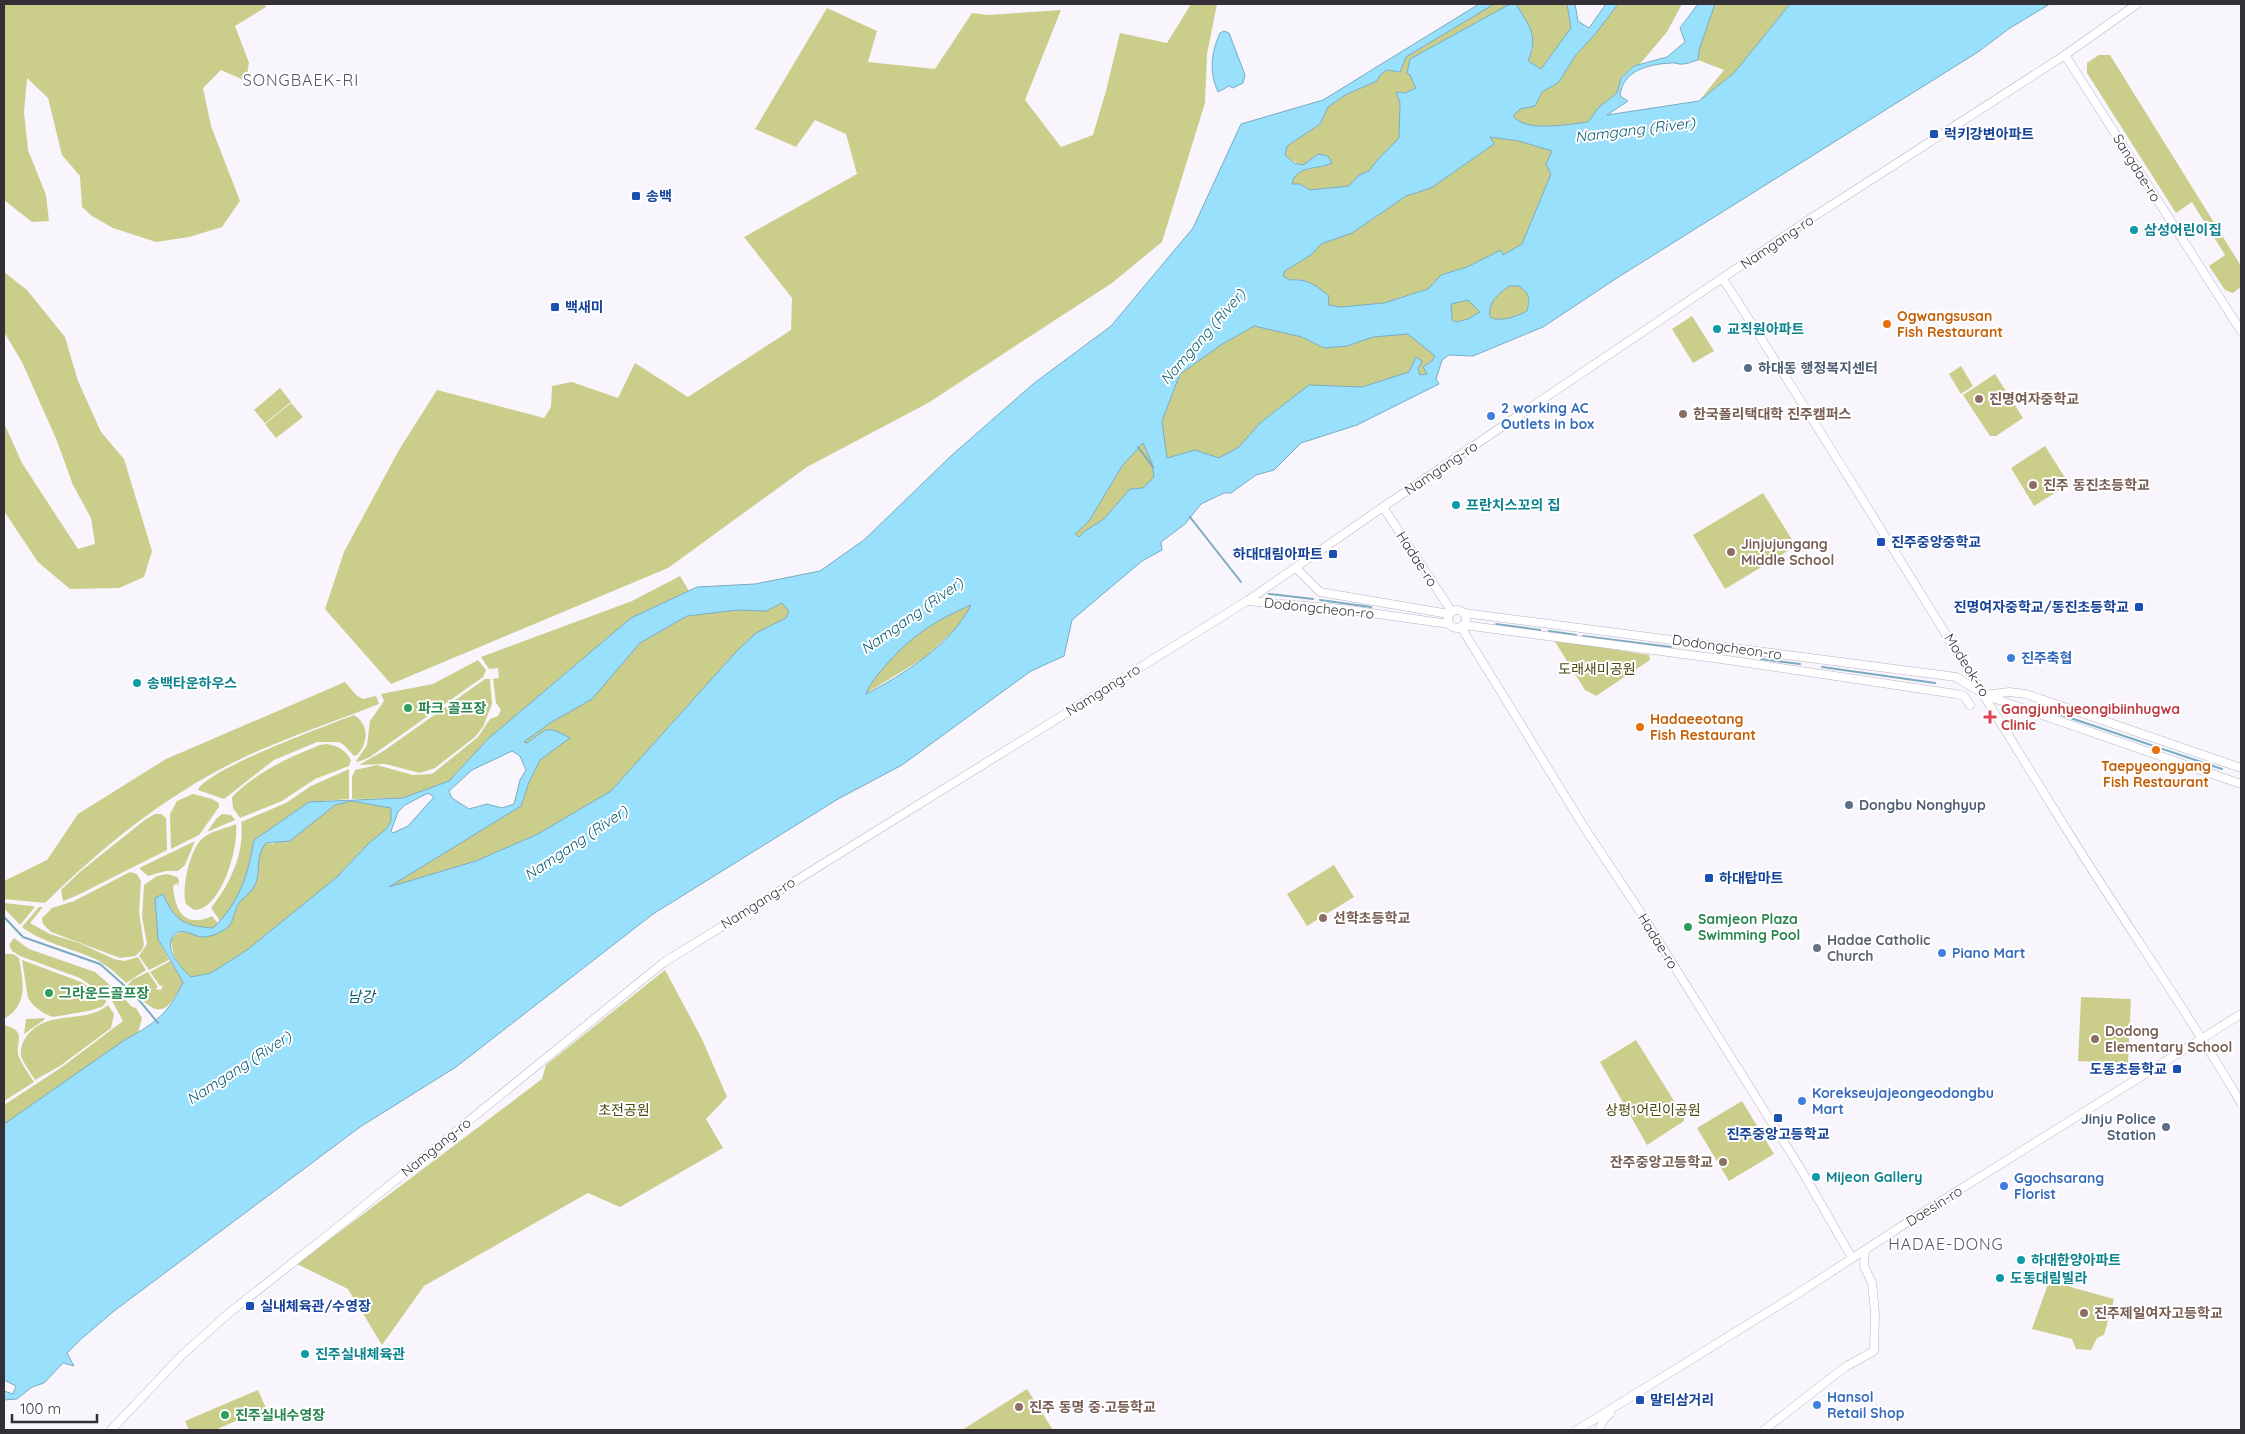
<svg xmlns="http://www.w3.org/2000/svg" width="2245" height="1434" font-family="Quicksand,'Noto Sans KR',sans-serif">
<rect width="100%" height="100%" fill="#f8f5fd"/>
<!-- green -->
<g fill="#cbce8b">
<path d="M4,4H265L266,7L235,26L249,63L246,81L221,70L203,88L211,126L240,201L222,227L189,237L156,242L113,228L92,216L82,207L80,176L62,155L48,98L27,78L24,112L28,150L46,195L49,221L32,222L4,200Z"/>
<path d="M1191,4H1217L1207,54L1205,103L1162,242L1112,283L928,403L807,467L668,568L391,684L325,609L344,552L399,450L437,390L544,418L551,407L552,386L572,382L618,398L635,363L688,397L791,330L792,298L744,237L857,174L846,134L815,120L796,147L755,129L827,8L877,31L868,62L935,69L972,13L988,15L1061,10L1025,100L1061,147L1093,135L1106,91L1120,33L1167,43Z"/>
<path d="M1494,4H1510L1410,59V75L1416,88L1405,93L1400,103L1399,138L1378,159L1369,171L1359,175L1349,186L1310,190L1300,184H1291C1296,164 1317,171 1331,163C1311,165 1301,169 1285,155L1287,146L1320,124L1328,107L1345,95L1377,81L1380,75L1387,70L1400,72L1406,57Z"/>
<path d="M1516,4H1567L1571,28L1541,69L1528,61L1533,48Z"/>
<path d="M1618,4H1682L1667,32L1639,65L1634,66L1621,77L1617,93L1599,107L1588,122C1568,124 1527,133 1513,116L1520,109L1535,106L1542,92L1559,82L1575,56L1596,33Z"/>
<path d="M1715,4H1790L1734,73L1699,101L1724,70L1698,60L1699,50Z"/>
<path d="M2099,55H2110L2241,266V287L2233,293L2225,290L2209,266L2225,255L2192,202L2176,213L2087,73V63Z"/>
<path d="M1489,137L1519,141L1553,151L1551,174L1522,245L1503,255L1501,251L1467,267L1441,275L1428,289L1384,303L1341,307L1327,305L1299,279L1290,280L1283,276L1285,271L1312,254L1321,244L1352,233L1406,196L1431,188L1494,144Z"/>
<path d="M4,272L27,290L65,337L78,381L101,432L124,459L152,551L144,577L119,588L70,589L38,562L4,511V423L22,463L78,549L95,544L91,518L73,485L57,441L22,362L4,332Z"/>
<path d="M1508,286H1519C1530,294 1530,298 1527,311C1518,316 1499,323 1489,317C1488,302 1497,296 1508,286Z"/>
<path d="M1468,300L1480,312L1468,319L1456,322L1452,320L1451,303Z"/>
<path d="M1692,316L1714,351L1693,363L1672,329Z"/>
<path d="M1254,326L1302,337L1324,348L1347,346L1373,337L1408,334L1435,355L1432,361L1423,367L1427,374L1420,376L1418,369L1362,388L1309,385L1260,423L1239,447L1219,458L1195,450L1167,458L1162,421L1180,374L1221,345Z"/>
<path d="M1961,366L1973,386L1961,394L1949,374Z"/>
<path d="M1995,374L2023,418L1996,436H1990L1963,395Z"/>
<path d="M280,388L291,402L265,423L254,410Z"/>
<path d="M291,403L303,417L276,438L265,424Z"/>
<path d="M1143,443L1152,463L1154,477L1143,488L1130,489L1104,519L1085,531L1079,538L1075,534L1089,521L1122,466Z"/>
<path d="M2045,446L2069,484L2034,506L2011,468Z"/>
<path d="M1763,493L1796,546L1725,589L1693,535Z"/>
<path d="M680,576L689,591L631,618L489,738L449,781L403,798L352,799V777L355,770L377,765L413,775L432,774L478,737L490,719L498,716L501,710L496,703L493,679L499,678L498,668L489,669L481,657L632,601Z"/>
<path d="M782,603L789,611L786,618L756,633L736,652L611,791L538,834L476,861L386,888L521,806L529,782L540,760L569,738L546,730L527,743L523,742L550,723L592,699L640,643L687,616L737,610L766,611Z"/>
<path d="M971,605L959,626L924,658L865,694C879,667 906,638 932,623C945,617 958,611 971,605Z"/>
<path d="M1554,640L1649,655L1650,660L1596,696L1585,690Z"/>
<path d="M478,660L486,670L483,677L370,757L358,762L356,761L367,745L370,721L384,701L381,694L433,684Z"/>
<path d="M485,679H490L492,704L483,727L475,737L435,768L420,773L385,764L359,765L385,750Z"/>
<path d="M345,682L356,695L363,699L376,696L379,704C341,719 302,732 265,748C181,783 109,840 45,903L4,899V881L47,860L78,814L166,759Z"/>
<path d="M354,715C370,725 368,743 357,755L354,756L344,745L339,742H317L274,760L224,799L198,790C207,769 328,725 354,715Z"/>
<path d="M326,744C338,746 345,749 351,760L349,766L315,779L282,801L240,818L233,808L232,797C257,772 287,758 320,745Z"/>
<path d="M349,769V799L309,802L254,840C249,869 242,899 220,921L211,908C230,884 245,853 241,822L286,803L311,786Z"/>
<path d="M193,794L212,799L219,803V807L199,835L171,849L170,814L177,801Z"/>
<path d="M351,801L391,808V821L386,829L368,844L337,877L247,950L211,973L191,977C179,967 172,956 171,940C179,928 190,931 202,937L233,918L240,901L254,887L258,859L261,849L266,843L273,844L315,820L335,805Z"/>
<path d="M155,814H161L166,818L167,850L78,895L63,901L61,890L81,871L146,819Z"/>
<path d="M222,814L231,815L235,820L207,832L216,819Z"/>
<path d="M236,824C239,846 222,910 194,910L186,904C181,889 190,848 203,838C211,831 227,828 236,824Z"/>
<path d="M195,841L185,865L178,871H166L148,876L139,868Z"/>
<path d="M1334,865L1354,897L1307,926L1287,894Z"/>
<path d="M130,872L137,874L141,881L139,912L144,945L142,950L135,956L120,958L51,932L43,924L42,918L52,908L74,901Z"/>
<path d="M167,874L177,877L179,880L178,887L177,883L173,886C175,910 184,929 212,916L218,923L213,928C184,926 175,922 163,895L158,939L169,960L149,970L139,956L147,944L142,917L144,885L157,876Z"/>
<path d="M4,903L32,906L35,907L20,925L4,908Z"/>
<path d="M39,907H43L30,923L50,934L79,943L114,959L124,961L138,957L146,970L126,983C116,973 107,965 95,959C71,948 43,943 22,927Z"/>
<path d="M14,938L29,949L95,972L118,992L109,998L80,978L20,956L12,951L9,945Z"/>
<path d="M4,954H13L19,958C23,982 29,1004 4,1019Z"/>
<path d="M22,960L81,982C92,987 91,996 106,1000V1002L102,1007L88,1011L53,1017L45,1014L34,1006L28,998Z"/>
<path d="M170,961L183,982C163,1023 154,1013 128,985L132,980L148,972L158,987L155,989L161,990L163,985L160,986L150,972Z"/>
<path d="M665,970L702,1039L727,1097L706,1119L723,1148L620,1207L588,1193L424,1286L382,1345L348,1289L297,1264L542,1079L546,1065Z"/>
<path d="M119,993L132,1007L136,1008L142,1018L138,1033L4,1124V1105L62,1067L123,1021L111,999Z"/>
<path d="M2081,997L2131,999L2128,1063L2078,1061Z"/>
<path d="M108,1005L114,1014L111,1028L107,1031L60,1066L35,1080C31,1073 24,1064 21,1056C20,1050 22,1042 26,1037C47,1008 85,1025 108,1005Z"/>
<path d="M45,1018L44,1020L24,1034L26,1019Z"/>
<path d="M4,1025C29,1031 14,1043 19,1057C22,1065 29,1074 34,1082L4,1101Z"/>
<path d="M1636,1040L1684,1117V1121L1647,1145L1600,1062Z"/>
<path d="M1742,1101L1774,1154L1729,1181L1697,1128Z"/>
<path d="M2049,1281L2114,1299L2104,1335L2097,1338L2091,1350L2076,1349L2072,1339L2032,1329Z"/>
<path d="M1027,1389L1053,1430H962Z"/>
<path d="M258,1390L266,1408L215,1430H189L185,1421Z"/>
</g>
<!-- water -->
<g fill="#99e0fc" stroke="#7aabc1" fill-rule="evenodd">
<path d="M1479,4H1494L1406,57L1400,72L1387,70L1380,75L1377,81L1345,95L1328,107L1320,124L1287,146L1285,155L1294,163L1303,165L1318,154L1328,156L1332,163C1318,170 1295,165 1292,184H1300L1310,190L1349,186L1359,175L1369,171L1378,159L1399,138L1400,103L1396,92L1405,93L1416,88L1410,75L1407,73L1410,59L1510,4H1516C1529,26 1539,35 1528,61L1541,69L1571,28L1567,4H1575L1578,21L1589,28L1606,4H1618L1596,33L1575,56L1559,82L1542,92L1535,106L1520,109L1513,116C1526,133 1569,124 1588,122L1599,107L1617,93L1621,78L1634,66L1667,57L1685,42L1680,28L1698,4H1715L1699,50L1698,60C1693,61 1688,64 1683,64C1679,65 1675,62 1671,63C1650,64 1622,70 1620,96L1628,101L1607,115L1699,101L1734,73L1790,4H2050L2010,28L1978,52L1620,276L1543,327L1473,356L1449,355L1442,360L1436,379L1439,384L1357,425L1301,443L1274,470L1256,475L1231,493H1224L1201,504L1185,524L1161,542L1162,550L1142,561L1072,620L1064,656L1031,671L902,765L838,799L653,914L456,1067L360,1127L114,1311L80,1340L67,1353L74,1366L63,1363L44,1383L32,1387L17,1399L4,1400V1391L13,1394L16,1386L4,1380V1124L126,1039C156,1023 169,1013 183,982L158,939L155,898L163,894C175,921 184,926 213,928C240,902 248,875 254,840L309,802L403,798L449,781L489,738L631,618L697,587L755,584L820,571L864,540L952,455L1033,384L1111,326L1193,228L1241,124L1323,100ZM1490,137L1519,141L1552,151L1546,164L1551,174L1522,244L1503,255L1501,250L1467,267L1441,275L1428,289L1384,303L1341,307L1328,305L1329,296C1316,285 1306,278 1290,280L1283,276L1285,271L1312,254L1321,244L1352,233L1406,196L1431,188L1494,144ZM1509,286H1519C1530,294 1530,298 1527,311C1518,316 1499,323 1490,317C1488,302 1497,295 1509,286ZM1468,300L1480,312L1468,319L1456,322L1452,320L1451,304ZM1254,326L1302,337L1324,348L1347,346L1373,337L1408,334L1435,356L1432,361L1423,367L1427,374L1420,375L1418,369L1422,361L1416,357L1409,372L1362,387L1309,385L1260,423L1239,447L1219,458L1195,450L1167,458L1162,421L1180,374L1221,345ZM1143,443L1152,463L1154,477L1143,488L1130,489L1104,519L1085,531L1079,537L1075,534L1089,521L1122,466ZM782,603L789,611L786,618L756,633L736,652L611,791L538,834L476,861L389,887L521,806L529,782L540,760L570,738C546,725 548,728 527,743L524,742L550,723L592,699L640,643L687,616L737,610L766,611ZM971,605C952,644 903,675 866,694C870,683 878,674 886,665C911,636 936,620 971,605ZM512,751L520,756L526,770L520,780L514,804L502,808L487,804L469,809L452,798L449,791L472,770ZM428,793L434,797L408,826L393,833L391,831L398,812L405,805ZM351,801L391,808V821L386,829L368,844L337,877L247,950L211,973L191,977C182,969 165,951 172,938C180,924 193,937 203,937C210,937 223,932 228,927C234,922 234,910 239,903C243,897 251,893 254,887C262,873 254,857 266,843L290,841L335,805Z"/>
<path d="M1224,31L1229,33L1245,75L1243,83L1233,88L1229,86L1218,92C1209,72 1211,53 1220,33Z"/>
</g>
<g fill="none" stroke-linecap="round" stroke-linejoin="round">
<!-- stream -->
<g stroke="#7aabc1" stroke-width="2">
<path d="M1138,447L1153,467"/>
<path d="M1190,517L1241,582"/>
<path d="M1269,594L1313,599"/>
<path d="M1320,600L1371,607"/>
<path d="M1496,624L1540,630"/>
<path d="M1549,631L1576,635"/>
<path d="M1583,636L1671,647"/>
<path d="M1761,659L1800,664"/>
<path d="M1822,667L1935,683"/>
<path d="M2035,706L2222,769"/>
<path d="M4,917L23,937L100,964L134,994L158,1023"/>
</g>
<!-- secondary casing -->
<g stroke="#bab2c5" stroke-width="9">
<g id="secondary">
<path d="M2065,55L2241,331"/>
<path d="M1723,279C1842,463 1955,650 2070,835C2126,925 2188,1012 2241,1103"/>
<path d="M1383,507L1452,612"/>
<path d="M1296,568L1320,592L1449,614"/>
<path d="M1247,601L1343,609L1449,624"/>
<circle cx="1457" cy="619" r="9"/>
<path d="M1464,613L1956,677L1985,695L2009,692L2026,694L2241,768"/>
<path d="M1464,625L1721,659L1956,694L1964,696L1970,705"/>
<path d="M1461,627L1584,827L1641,913L1802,1171L1852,1258"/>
<path d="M1987,696L2241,784"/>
<path d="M111,1430L182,1355L229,1313L338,1227L663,963L1247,601L1383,507L1807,221L2065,55L2137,4"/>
<path d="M1577,1430L1797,1294L1911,1220L2241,1014"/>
<path d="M1599,1430L1604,1419L1610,1414"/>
<path d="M1764,1430L1845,1367L1874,1351L1875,1313L1872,1283L1864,1266L1865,1251"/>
</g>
</g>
<!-- secondary -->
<use href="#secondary" stroke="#fff" stroke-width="8"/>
</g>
<!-- markers -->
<g fill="#1a4fb4" stroke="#fff" stroke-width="2">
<rect x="1929" y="129" width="10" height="10" rx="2.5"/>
<rect x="631" y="191" width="10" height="10" rx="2.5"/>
<rect x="550" y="302" width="10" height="10" rx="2.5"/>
<rect x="1876" y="537" width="10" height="10" rx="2.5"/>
<rect x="1328" y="549" width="10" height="10" rx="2.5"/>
<rect x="2134" y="602" width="10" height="10" rx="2.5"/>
<rect x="1704" y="873" width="10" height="10" rx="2.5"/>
<rect x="2172" y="1064" width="10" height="10" rx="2.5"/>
<rect x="1773" y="1113" width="10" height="10" rx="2.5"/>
<rect x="245" y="1301" width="10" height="10" rx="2.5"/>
<rect x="1635" y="1395" width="10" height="10" rx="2.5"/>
</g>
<g fill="#0f9aa8" stroke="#fff" stroke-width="2">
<circle cx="2134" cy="230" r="5"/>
<circle cx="1717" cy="329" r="5"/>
<circle cx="1456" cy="505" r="5"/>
<circle cx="137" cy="683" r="5"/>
<circle cx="1816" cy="1177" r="5"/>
<circle cx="2021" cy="1260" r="5"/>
<circle cx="2000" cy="1278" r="5"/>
<circle cx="305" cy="1354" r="5"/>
</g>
<g fill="#e8710a" stroke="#fff" stroke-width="2">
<circle cx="1887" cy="324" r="5"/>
<circle cx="1640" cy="727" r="5"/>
<circle cx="2156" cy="750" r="5"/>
</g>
<g fill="#5c6f8a" stroke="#fff" stroke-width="2">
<circle cx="1748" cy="368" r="5"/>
<circle cx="1849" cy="805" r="5"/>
<circle cx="2166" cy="1127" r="5"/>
</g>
<g fill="#8d6e63" stroke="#fff" stroke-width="2">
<circle cx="1979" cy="399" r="5"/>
<circle cx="1683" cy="414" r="5"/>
<circle cx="2033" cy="485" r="5"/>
<circle cx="1731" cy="552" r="5"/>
<circle cx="1323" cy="918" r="5"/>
<circle cx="2095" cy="1039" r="5"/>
<circle cx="1723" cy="1162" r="5"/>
<circle cx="2084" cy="1313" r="5"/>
<circle cx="1019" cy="1407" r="5"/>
</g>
<g fill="#3f7fe0" stroke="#fff" stroke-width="2">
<circle cx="1491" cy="416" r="5"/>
<circle cx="2011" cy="658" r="5"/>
<circle cx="1942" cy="953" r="5"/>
<circle cx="1802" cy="1101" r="5"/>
<circle cx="2004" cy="1186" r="5"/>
<circle cx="1817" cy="1405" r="5"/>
</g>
<g fill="#2e9e5b" stroke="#fff" stroke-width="2">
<circle cx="408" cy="708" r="5"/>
<circle cx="1688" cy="927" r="5"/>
<circle cx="49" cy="993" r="5"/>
<circle cx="225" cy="1415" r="5"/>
</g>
<path fill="#e0444e" stroke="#fff" stroke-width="2" d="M1987.5 709.5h5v5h5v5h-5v5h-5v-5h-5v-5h5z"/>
<circle fill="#6b7280" stroke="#fff" stroke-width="2" cx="1817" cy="948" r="5"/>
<g text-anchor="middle" stroke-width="4" stroke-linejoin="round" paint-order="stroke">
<!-- transit labels -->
<g font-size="14" font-weight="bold" fill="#164399" stroke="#fff" text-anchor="start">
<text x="1944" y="139">럭키강변아파트</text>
<text x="646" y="201">송백</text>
<text x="565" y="312">백새미</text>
<text x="1891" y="547">진주중앙중학교</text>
<text x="1323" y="559" text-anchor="end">하대대림아파트</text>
<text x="2129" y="612" text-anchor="end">진명여자중학교/동진초등학교</text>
<text x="1719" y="883">하대탑마트</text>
<text x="2167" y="1074" text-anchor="end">도동초등학교</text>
<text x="1778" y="1139" text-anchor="middle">진주중앙고등학교</text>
<text x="260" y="1311">실내체육관/수영장</text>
<text x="1650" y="1405">말티삼거리</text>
</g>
<!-- street labels -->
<g font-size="14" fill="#332f37" stroke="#fff">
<text transform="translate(2137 168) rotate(58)" y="5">Sangdae-ro</text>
<text transform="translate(1777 242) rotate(-34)" y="5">Namgang-ro</text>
<text transform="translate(1441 468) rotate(-34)" y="5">Namgang-ro</text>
<text transform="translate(1417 559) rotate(57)" y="5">Hadae-ro</text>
<text transform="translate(1319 608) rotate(6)" y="5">Dodongcheon-ro</text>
<text transform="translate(1727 647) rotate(8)" y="5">Dodongcheon-ro</text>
<text transform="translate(1967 665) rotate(58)" y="5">Modeok-ro</text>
<text transform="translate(1103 690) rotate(-32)" y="5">Namgang-ro</text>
<text transform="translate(758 903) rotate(-32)" y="5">Namgang-ro</text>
<text transform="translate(1658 941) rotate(58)" y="5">Hadae-ro</text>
<text transform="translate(436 1147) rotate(-39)" y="5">Namgang-ro</text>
<text transform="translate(1934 1206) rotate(-32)" y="5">Daesin-ro</text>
</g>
<!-- culture labels -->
<g font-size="14" font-weight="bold" fill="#0d838f" stroke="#fff" text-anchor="start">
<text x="2144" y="235">삼성어린이집</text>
<text x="1727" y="334">교직원아파트</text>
<text x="1466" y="510">프란치스꼬의 집</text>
<text x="147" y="688">송백타운하우스</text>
<text x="1826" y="1182">Mijeon Gallery</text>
<text x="2031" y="1265">하대한양아파트</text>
<text x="2010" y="1283">도동대림빌라</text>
<text x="315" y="1359">진주실내체육관</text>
</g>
<!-- food labels -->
<g font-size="14" font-weight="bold" fill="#c56008" stroke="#fff" text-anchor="start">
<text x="1897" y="321">Ogwangsusan<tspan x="1897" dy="16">Fish Restaurant</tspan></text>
<text x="1650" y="724">Hadaeeotang<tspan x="1650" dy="16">Fish Restaurant</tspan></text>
<text x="2156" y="771" text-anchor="middle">Taepyeongyang<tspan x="2156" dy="16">Fish Restaurant</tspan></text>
</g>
<!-- service labels -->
<g font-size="14" font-weight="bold" fill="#4e5e75" stroke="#fff" text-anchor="start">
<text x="1758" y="373">하대동 행정복지센터</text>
<text x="1859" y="810">Dongbu Nonghyup</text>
<text x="2156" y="1124" text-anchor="end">Jinju Police<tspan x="2156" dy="16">Station</tspan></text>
</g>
<!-- education labels -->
<g font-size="14" font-weight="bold" fill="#785e54" stroke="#fff" text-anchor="start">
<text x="1989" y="404">진명여자중학교</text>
<text x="1693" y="419">한국폴리택대학 진주캠퍼스</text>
<text x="2043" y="490">진주 동진초등학교</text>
<text x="1741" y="549">Jinjujungang<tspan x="1741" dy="16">Middle School</tspan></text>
<text x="1333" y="923">선학초등학교</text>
<text x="2105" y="1036">Dodong<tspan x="2105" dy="16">Elementary School</tspan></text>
<text x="1713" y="1167" text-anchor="end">잔주중앙고등학교</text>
<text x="2094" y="1318">진주제일여자고등학교</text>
<text x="1029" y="1412">진주 동명 중·고등학교</text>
</g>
<!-- shop labels -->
<g font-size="14" font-weight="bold" fill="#366cbe" stroke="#fff" text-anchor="start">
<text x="1501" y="413">2 working AC<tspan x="1501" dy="16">Outlets in box</tspan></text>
<text x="2021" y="663">진주축협</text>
<text x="1952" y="958">Piano Mart</text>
<text x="1812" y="1098">Korekseujajeongeodongbu<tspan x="1812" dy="16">Mart</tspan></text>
<text x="2014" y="1183">Ggochsarang<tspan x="2014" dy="16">Florist</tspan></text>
<text x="1827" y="1402">Hansol<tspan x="1827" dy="16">Retail Shop</tspan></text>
</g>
<!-- park labels -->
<g font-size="14" fill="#494a0e" stroke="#fff">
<text x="1597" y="674">도래새미공원</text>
<text x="624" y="1115">초전공원</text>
<text x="1653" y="1115">상평1어린이공원</text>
</g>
<!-- leisure labels -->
<g font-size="14" font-weight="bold" fill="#27864d" stroke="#fff" text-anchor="start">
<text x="418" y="713">파크 골프장</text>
<text x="1698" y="924">Samjeon Plaza<tspan x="1698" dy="16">Swimming Pool</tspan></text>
<text x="59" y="998">그라운드골프장</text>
<text x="235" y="1420">진주실내수영장</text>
</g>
<!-- health labels -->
<g font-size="14" font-weight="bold" fill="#be3a42" stroke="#fff" text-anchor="start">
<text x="2001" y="714">Gangjunhyeongibiinhugwa<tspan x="2001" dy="16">Clinic</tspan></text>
</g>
<!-- worship labels -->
<g font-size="14" font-weight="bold" fill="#5b616d" stroke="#fff" text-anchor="start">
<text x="1827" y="945">Hadae Catholic<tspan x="1827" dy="16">Church</tspan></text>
</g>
<!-- water labels -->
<g font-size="15" font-style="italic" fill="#0a5a71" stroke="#fff">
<text transform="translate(1635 130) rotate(-7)" y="5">Namgang (River)</text>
<text transform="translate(1203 337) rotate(-49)" y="5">Namgang (River)</text>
<text transform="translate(912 616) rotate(-35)" y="5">Namgang (River)</text>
<text transform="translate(576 843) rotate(-34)" y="5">Namgang (River)</text>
<text x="361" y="1002">남강</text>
<text transform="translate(239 1068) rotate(-33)" y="5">Namgang (River)</text>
</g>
<!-- quarter labels -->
<g font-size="16" letter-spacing="1" fill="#5b5465" stroke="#fff">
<text x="301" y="86">SONGBAEK-RI</text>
<text x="1946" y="1250">HADAE-DONG</text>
</g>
</g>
<!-- border -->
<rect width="2245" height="1434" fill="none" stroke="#332f37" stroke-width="10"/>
<!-- scale -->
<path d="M12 1414v8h85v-8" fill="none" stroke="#332f37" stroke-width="2.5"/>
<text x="20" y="1414" font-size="15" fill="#332f37" stroke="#ffffff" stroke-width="4" paint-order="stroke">100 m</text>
</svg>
